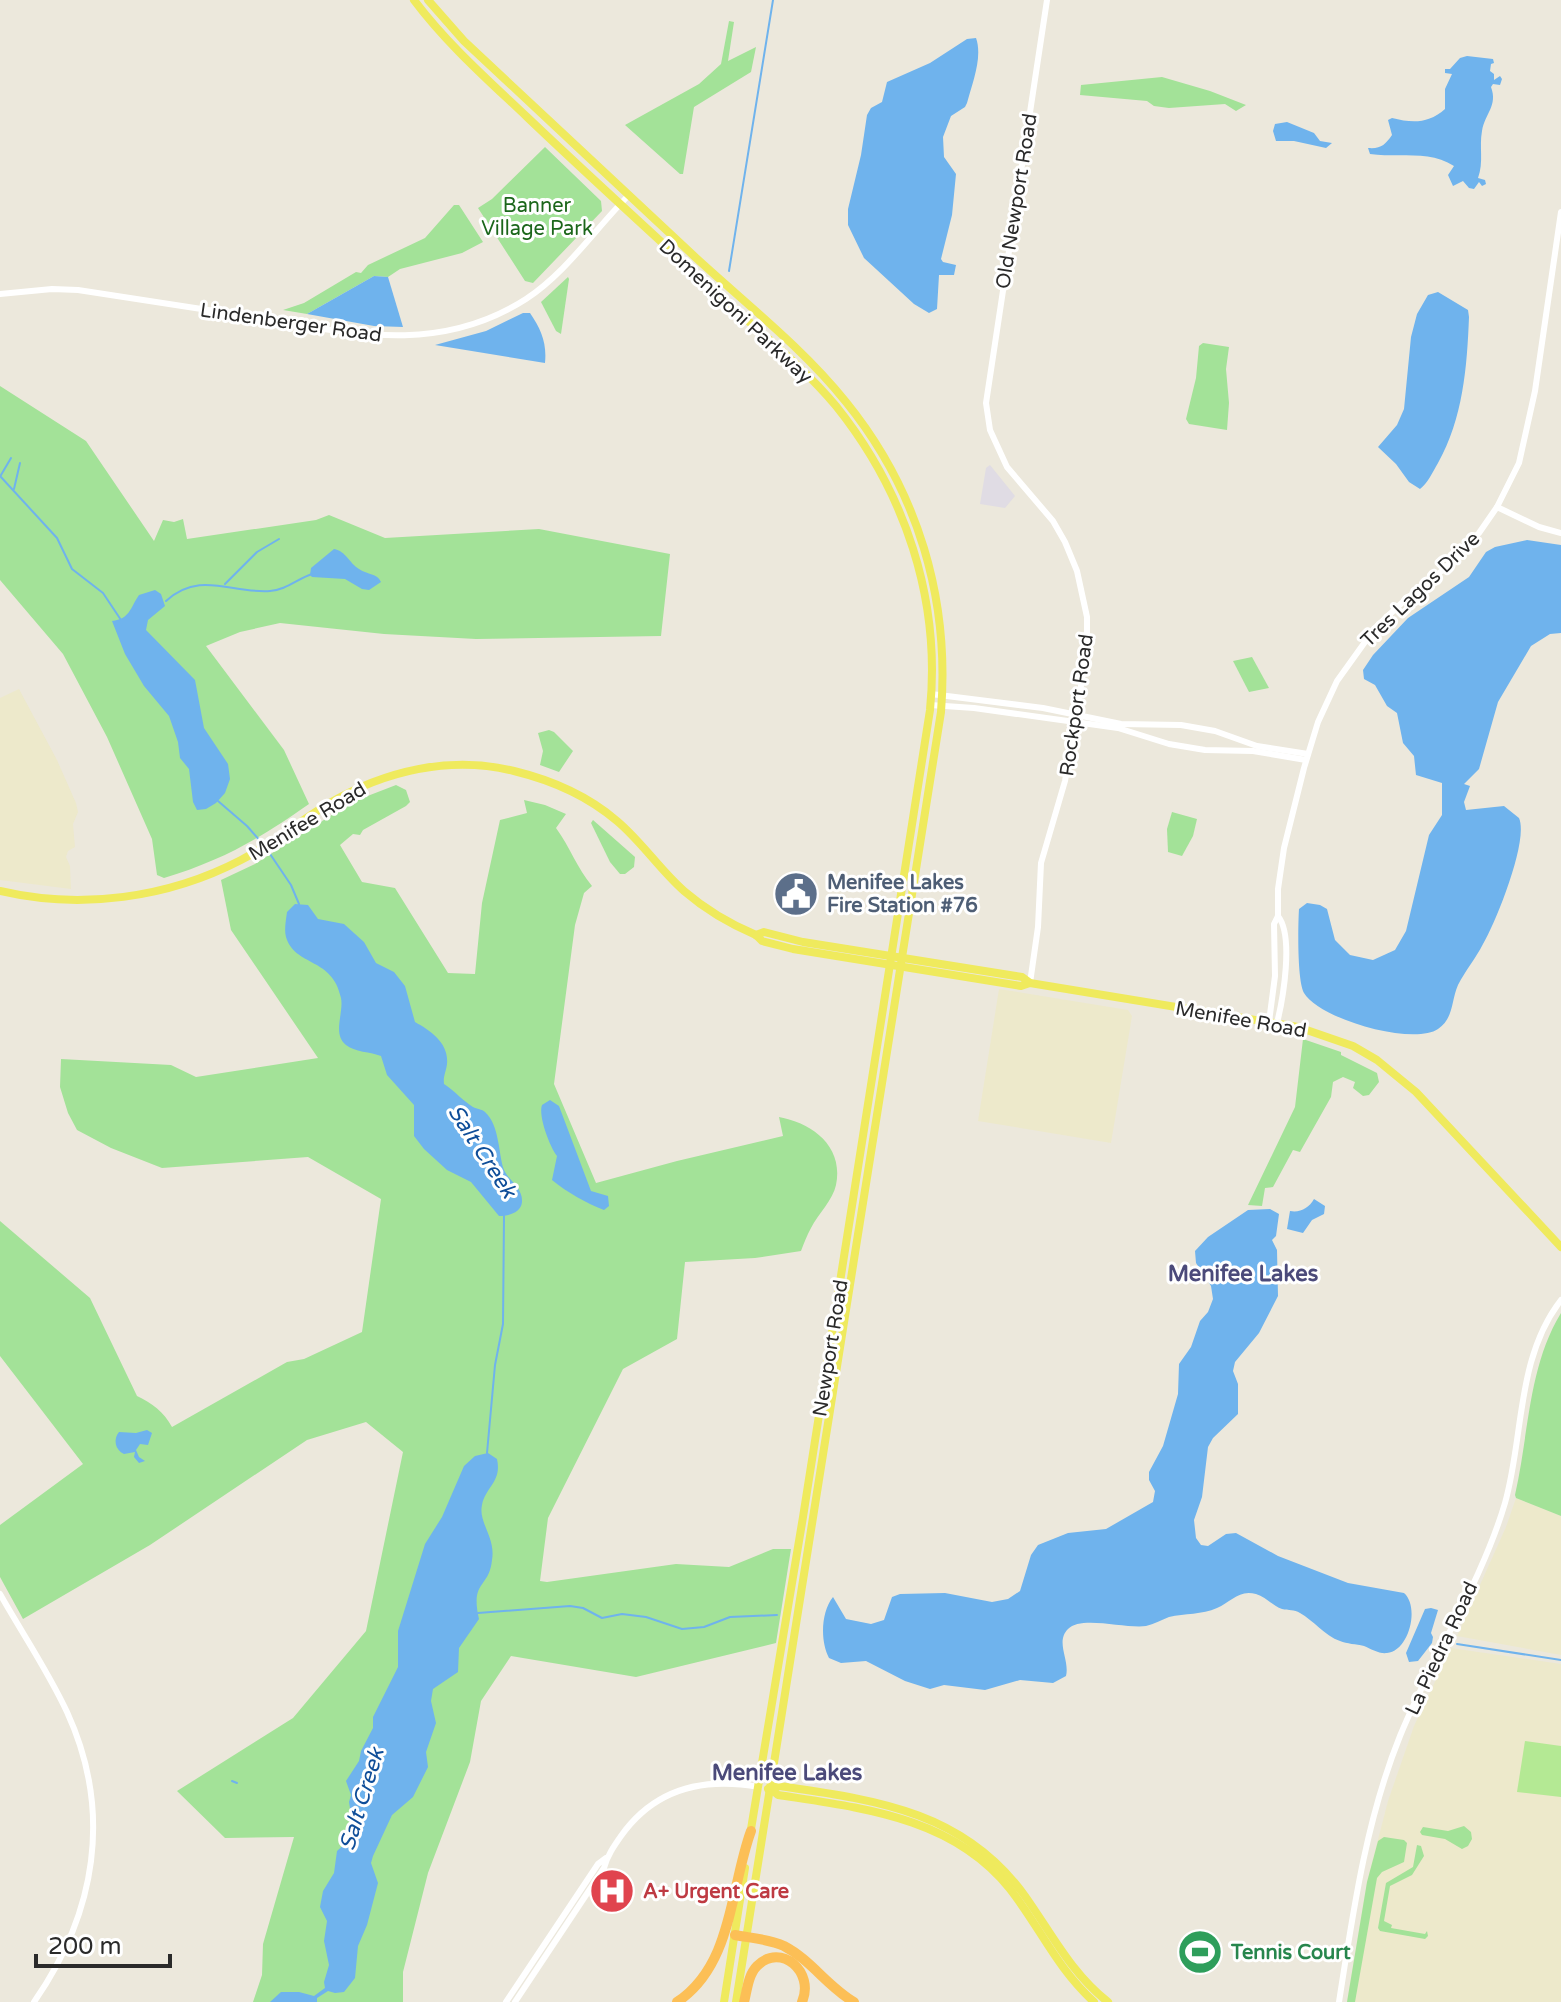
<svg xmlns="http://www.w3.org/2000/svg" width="1561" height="2002" font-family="'Varela Round',sans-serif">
<rect width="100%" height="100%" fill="#ece8dc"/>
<!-- industrial -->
<path fill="#e0dce4" d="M990,465L1015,496L1005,508L980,504L986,468Z"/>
<!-- education -->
<g fill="#ede9cb">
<path d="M19,689L57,760L76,803L78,812L73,824L75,847L68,851L66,857L70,866L71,889L0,880V698Z"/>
<path d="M999,989L1128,1010L1132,1016L1111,1143L978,1121Z"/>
<path d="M1516,1498L1561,1516V1655L1457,1636L1506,1527Z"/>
<path d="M1451,1648L1561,1664V2002H1347L1367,1882L1388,1801L1414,1726Z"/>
</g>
<!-- green -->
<g fill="#a3e298">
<path d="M729,21L734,22L728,61L756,47L751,72L694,107L683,174H680L625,125L699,84L721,64Z"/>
<path d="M1162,77L1210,91L1246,105L1236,111L1225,104L1169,108L1154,106L1147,101L1080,95L1081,85Z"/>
<path d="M545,147L601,201L602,211L533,283L525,281L478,208L492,199Z"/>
<path d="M454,205H459L483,242L462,253L400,269L388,277L374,276L307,314L283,310L304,303L356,272L361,273L368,265L425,238Z"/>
<path d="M568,277L569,279L561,334L556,331L541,302Z"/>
<path d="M1203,343L1229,347L1226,369L1229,403L1227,430L1189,424L1186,419L1196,378L1199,346Z"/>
<path d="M0,386L86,441L154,541L163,520L174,522L183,519L187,539L316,520L329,515L385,538L539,529L670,554L661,636L476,639L384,634L280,623L240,632L206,646L284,750L309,804C259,839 223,860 164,878L157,875L152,839L107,737L63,654L0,580Z"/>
<path d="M1252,657L1269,688L1249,692L1233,661Z"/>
<path d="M549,730L554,732L573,751L559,772L540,765L543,751L538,733Z"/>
<path d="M396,785L406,790L410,802L406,806L363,830L360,835L353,834L340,845L362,882L395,888L448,973L475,974L482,903L500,820L527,813L524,800L545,805L566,814L556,828C570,847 577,868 592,886L584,893L575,925L554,1084L596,1183L677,1161L783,1136L779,1117C812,1123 844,1146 836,1185C833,1200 818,1214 811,1228C807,1235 804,1243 801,1251L755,1258L685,1262L677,1339L623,1369L548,1518L540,1581L547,1582L676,1564L729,1567L773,1549H791L776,1643L636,1677L511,1656L481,1701L470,1762L428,1873L403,1972V2002H253L262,1975L263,1944L294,1837L225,1838L177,1791L293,1718L366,1631L403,1452L366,1422L307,1440L150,1545L23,1619L0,1577V1525L83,1464L0,1356V1221L90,1298L137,1396C152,1403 164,1412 172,1427L287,1362L304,1359L362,1332L381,1199L308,1157L162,1168L111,1148L77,1130L68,1113L60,1087L61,1059L171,1065L196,1077L318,1058L231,930L221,880L255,864L352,802Z"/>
<path d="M1172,812L1197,819L1193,836L1182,856L1168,852L1167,829Z"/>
<path d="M593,820L635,857L634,867L625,874H620L610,862L591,823Z"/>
<path d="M1303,1039L1341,1052V1055L1377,1073L1379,1082L1369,1095L1363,1096L1353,1088L1355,1082L1343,1077L1333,1082L1331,1097L1300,1152L1293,1150L1273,1187L1265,1188L1262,1206L1248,1205L1295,1107Z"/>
<path d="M1561,1313V1516L1516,1498L1515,1495C1529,1434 1528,1367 1561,1313Z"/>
<path d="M1464,1826L1471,1832L1472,1839L1468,1846L1462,1849L1445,1839L1422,1835L1420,1832L1423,1827L1448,1831Z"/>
<path d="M1384,1837L1404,1840L1407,1843L1404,1862L1382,1872L1377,1878L1355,2002H1347L1367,1882L1378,1841Z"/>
<path d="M1417,1845L1421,1846L1424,1856L1412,1875L1390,1886L1384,1921L1392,1925L1391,1928L1425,1934L1427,1931L1428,1936L1425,1939L1380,1931L1378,1928L1386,1883L1413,1867Z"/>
</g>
<!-- pitch -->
<path fill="#b4e994" d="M1525,1741L1561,1746V1797L1517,1792Z"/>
<!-- water -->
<g fill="#6fb3ed">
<path d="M976,38C983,57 972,84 967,103L965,107L951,116L943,137L944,157L956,174L952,215L941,259L943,262L956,265L954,275H939L937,309L929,313L914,304L864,258L848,225V209L861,155L867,115L871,108L882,102L887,82L930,63L967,39Z"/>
<path d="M1467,56L1493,59L1494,63L1491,64L1490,71L1494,74V80L1500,76L1502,79L1500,85L1493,84L1491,87C1498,106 1485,113 1482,131C1479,147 1484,162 1478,178L1485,180L1486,184L1482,186L1479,182L1474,189L1469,188L1463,181L1453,186L1448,175L1454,166C1429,150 1399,158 1370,154L1368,148C1381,149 1385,145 1392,135L1388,120L1392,118C1412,123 1428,124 1445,109V89L1452,74L1445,73V69H1450L1460,58Z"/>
<path d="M1287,122L1314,133L1320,141L1332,143L1326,148L1294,141H1276L1273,131L1275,124Z"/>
<path d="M374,276L388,277L403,327L374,326L307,314Z"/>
<path d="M1438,292L1468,310L1469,317C1467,368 1463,418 1438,463C1432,473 1428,483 1420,489L1409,482L1396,464L1378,447L1397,425L1404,409L1411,337L1417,314L1428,295Z"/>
<path d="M523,313H530C541,329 547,343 545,363L435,345L486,331Z"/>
<path d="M1527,540L1561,545V633L1550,634L1531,646L1498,702L1479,769L1464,784L1470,786L1464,802L1466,810L1504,806L1519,818C1529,840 1496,922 1483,944C1476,958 1465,971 1458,985C1451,1001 1454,1018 1438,1029C1413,1046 1319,1019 1304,993C1297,980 1298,925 1299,909L1307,903L1320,905L1327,909L1335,940L1350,955L1373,960L1395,950L1406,931L1429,835L1442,815V783L1416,775L1414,756L1403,743L1397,713L1387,706L1375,685L1364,679L1363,670L1373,655L1408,618L1469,577L1486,552L1495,547Z"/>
<path d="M334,549C346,551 349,563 359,569C368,575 377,573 381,582L369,590L362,589L345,579L312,577L310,575L311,568Z"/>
<path d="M155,590L161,594L165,606L148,620L146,630L195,680L204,728L228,764L230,779L225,793L216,803L206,809L197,810L193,802L189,769L180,758L178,742L169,716L144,686L125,654L112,621C130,619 130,608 139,595Z"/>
<path d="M295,904L308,905L318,919L344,924L364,942L376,963L394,972L405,986L415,1022C431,1031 449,1043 447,1064C446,1072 443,1076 444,1084C455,1091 463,1101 473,1107C477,1109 482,1109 485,1112C500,1126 498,1153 504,1170C509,1181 523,1188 522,1202C521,1213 508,1216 499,1216L471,1182L447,1170L424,1149L414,1136V1105L387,1075L381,1056C371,1052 354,1052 346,1045C332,1034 344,1013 341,998C333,957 295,967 286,937C284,930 286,920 287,912Z"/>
<path d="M550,1100L559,1106L591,1191L608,1196L609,1206L604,1210C586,1203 568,1193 552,1180L557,1156C550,1147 538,1116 542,1105Z"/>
<path d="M1314,1199L1325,1206L1324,1214L1312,1220L1303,1233L1287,1229L1290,1211C1300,1213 1309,1208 1314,1199Z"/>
<path d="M1270,1209L1279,1214L1276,1236L1272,1240L1277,1250L1278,1296L1259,1333L1235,1362L1233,1371L1238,1384V1414L1213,1438L1208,1447L1202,1497L1194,1520L1196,1538L1201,1545L1208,1546L1226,1534L1236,1533L1278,1556L1348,1583L1404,1593C1420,1607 1409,1651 1387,1653C1379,1654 1371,1649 1364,1646C1356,1644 1347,1644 1340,1641C1325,1636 1313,1620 1300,1613C1294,1609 1289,1611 1282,1609C1273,1606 1266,1597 1256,1594C1239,1589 1231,1602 1217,1608C1202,1615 1185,1613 1169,1617C1161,1620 1154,1624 1146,1626C1126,1629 1081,1615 1068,1629C1055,1642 1070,1660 1066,1676L1053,1683L1020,1680L985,1690L944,1685L930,1689L905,1681L866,1661L841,1663L829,1658C820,1641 821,1612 833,1597L846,1619L871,1624L884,1620L892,1597L900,1594L945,1593L992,1602L1008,1599L1020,1591L1031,1555L1038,1545L1068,1533L1106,1529L1153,1502L1155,1491L1149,1480V1472L1163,1446L1178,1394L1179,1364L1191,1347L1200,1321L1208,1312L1213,1299L1211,1286L1196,1263L1195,1251L1208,1237L1248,1210Z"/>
<path d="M147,1430L152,1433L148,1445L140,1444L136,1450L139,1457L145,1461L139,1463L134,1457L135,1452L124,1454C115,1450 113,1439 119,1432L136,1433Z"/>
<path d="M488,1453L497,1459C502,1482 486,1486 482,1505C478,1523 496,1537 492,1560C489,1589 470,1580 479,1619L459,1648L458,1672L433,1689L431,1701L436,1723L426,1752L428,1767L413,1797L392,1815L373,1856L371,1863L378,1883L367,1925L358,1946L355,1978L344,1992L335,1993L328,1991L317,1998V2002H270L281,1992H299L314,1996L325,1988L324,1982L329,1965L324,1941L327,1921L320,1907L323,1891L334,1873L337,1851L349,1840L353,1827L349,1802L351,1795L346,1781L359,1761L361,1751L373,1728V1717L398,1667V1631L425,1544L442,1517L464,1466L475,1456Z"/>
<path d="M1431,1608L1438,1610L1431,1633L1433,1637L1432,1643L1418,1661L1409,1662L1406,1653L1425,1609Z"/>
</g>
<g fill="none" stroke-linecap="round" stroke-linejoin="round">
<!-- stream -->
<g stroke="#6fb3ed" stroke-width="2">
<path d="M729,271L773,0"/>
<path d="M1,475L11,458"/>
<path d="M0,476L57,538L72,569L103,593L121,620"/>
<path d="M14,489L20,463"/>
<path d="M225,584L257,552L279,539"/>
<path d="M166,601C200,570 232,594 270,591C286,590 297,579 312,574"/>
<path d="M218,801L247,826L262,843"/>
<path d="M266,848L291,885L299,904"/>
<path d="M487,1453L495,1365L503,1324L504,1216"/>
<path d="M478,1613L570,1606L583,1608L602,1618L622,1614L646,1617L682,1629L704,1627L730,1617L777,1615"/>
<path d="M1457,1644L1561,1660"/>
<path d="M232,1781L237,1783"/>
</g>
<!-- minor -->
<g stroke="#fff" stroke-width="6">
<path d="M0,294L52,289L78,290C134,299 191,307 247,316C345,332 436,357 526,299C566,273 595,229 629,195"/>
<path d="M1497,507L1539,527L1561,533"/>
<path d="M931,694L1043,708L1121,724L1181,725L1215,731L1257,746L1308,754"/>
<path d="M930,705L974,708L1118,728L1169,744L1205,750L1253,751L1306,760"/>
<path d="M1030,983L1038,927L1041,863L1065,781L1087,650V617L1077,571L1065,542L1053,521L1007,467L990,430L986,403L1047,0"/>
<path d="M1269,1022L1275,976L1274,924L1278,916V889L1284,848L1304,768L1318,722L1337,681L1375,628L1406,599L1443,570L1479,533L1497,507L1519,463L1535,391L1561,212"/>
<path d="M1277,1023C1283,999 1294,936 1278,916"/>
<path d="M0,1594C22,1633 48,1671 67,1712C113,1812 96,1913 34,2002"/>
<path d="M506,2002L598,1864L606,1858"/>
<path d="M515,2002L604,1868C607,1856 614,1846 621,1836C655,1788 704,1777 759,1787"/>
<path d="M1339,2002C1353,1912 1366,1820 1400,1736C1432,1657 1481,1584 1505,1503C1524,1436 1516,1358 1561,1300"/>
</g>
<!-- major -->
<g stroke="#efea5d" stroke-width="8">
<path d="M414,0C447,44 488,80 527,117C590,177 654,235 718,294C757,330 802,365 836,406C905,492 941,599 930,710L803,1517L750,1835"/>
<path d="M428,0L464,41C541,113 617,184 694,256C745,303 803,348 846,402C918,491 950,599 941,712L736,2002"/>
<path d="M0,891C81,910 168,898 241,860C272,844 299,822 328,804C384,771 450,755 514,771C551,780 588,796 617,821C642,842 660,870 684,891C706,910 730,924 756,935L762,941L793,949L1021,986L1030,983"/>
<path d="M756,935L764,932L803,942L1022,977L1030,983L1298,1027L1353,1046L1377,1060L1416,1092L1561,1247"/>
<path d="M768,1789L780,1786C876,1800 964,1811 1025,1896C1052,1934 1071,1973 1108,2002"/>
<path d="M771,1789L778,1795C862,1808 953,1817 1010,1889C1041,1929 1056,1967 1094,2002"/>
<path d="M724,2002L745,1868"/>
</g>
<!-- highway -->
<g stroke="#fcbf56" stroke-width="10">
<path d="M735,1935C751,1938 769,1939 784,1946C811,1960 828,1987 854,2002"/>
<path d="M677,2002C733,1965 730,1888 751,1831"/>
<path d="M744,2002C747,1991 748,1975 757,1966C781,1942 815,1972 802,2002"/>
</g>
</g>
<!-- icons -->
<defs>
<g id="civic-disc" transform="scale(2.3)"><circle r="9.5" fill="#5c6f8a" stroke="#fff"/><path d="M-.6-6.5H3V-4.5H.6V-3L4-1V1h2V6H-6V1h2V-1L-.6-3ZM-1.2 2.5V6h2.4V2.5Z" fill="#fff"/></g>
<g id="hospital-disc" transform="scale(2.3)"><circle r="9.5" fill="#e0444e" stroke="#fff"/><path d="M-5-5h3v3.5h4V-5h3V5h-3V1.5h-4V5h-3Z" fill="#fff"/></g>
<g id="stadium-disc" transform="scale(2.3)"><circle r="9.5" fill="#2e9e5b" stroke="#fff"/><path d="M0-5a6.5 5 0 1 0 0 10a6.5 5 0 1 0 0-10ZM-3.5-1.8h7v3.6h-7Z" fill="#fff"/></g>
</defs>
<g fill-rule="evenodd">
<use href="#civic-disc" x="796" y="894"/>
<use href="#hospital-disc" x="612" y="1891"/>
<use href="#stadium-disc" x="1200" y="1952"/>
</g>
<g text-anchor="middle" stroke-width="6" stroke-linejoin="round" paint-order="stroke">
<!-- street labels -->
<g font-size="20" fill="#2a2a2a" stroke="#fff">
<text transform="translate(1016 201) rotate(-81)" y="7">Old Newport Road</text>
<text transform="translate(736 311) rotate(43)" y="7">Domenigoni Parkway</text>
<text transform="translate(291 322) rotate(8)" y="7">Lindenberger Road</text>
<text transform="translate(1420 589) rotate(-44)" y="7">Tres Lagos Drive</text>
<text transform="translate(1076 705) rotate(-82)" y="7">Rockport Road</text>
<text transform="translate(307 821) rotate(-31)" y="7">Menifee Road</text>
<text transform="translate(1241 1019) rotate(10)" y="7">Menifee Road</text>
<text transform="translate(830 1348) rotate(-81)" y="7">Newport Road</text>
<text transform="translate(1441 1648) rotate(-65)" y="7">La Piedra Road</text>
</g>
<!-- park labels -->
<g font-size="20" fill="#1b661a" stroke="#fff">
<text x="537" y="212">Banner<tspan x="537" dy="23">Village Park</tspan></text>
</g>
<!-- service labels -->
<g font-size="20" font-weight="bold" fill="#4e5e75" stroke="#fff" text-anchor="start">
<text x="827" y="889">Menifee Lakes<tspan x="827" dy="23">Fire Station #76</tspan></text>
</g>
<!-- health labels -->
<g font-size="20" font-weight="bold" fill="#be3a42" stroke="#fff" text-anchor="start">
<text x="643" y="1898">A+ Urgent Care</text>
</g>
<!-- leisure labels -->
<g font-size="20" font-weight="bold" fill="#27864d" stroke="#fff" text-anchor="start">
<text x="1231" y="1959">Tennis Court</text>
</g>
<!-- water labels -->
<g font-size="22" font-style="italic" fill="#0f4e99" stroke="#fff">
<text transform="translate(483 1151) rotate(57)" y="8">Salt Creek</text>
<text transform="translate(361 1799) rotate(-73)" y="8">Salt Creek</text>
</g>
<!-- neighbourhood labels -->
<g font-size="22" font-weight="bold" fill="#4b4a7a" stroke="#fff">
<text x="1243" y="1281">Menifee Lakes</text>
<text x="787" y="1780">Menifee Lakes</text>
</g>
</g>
<!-- scale -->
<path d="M36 1954v12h134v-12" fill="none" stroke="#2a2a2a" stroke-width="4"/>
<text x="48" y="1954" font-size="24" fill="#2a2a2a" stroke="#ffffff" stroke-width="6" paint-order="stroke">200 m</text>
</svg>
